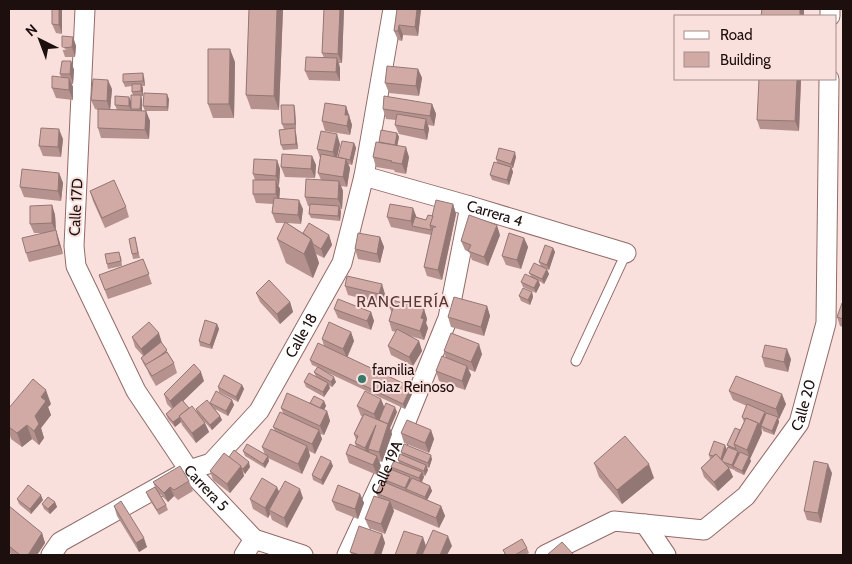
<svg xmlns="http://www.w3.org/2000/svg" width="852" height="564" font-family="Cabin,sans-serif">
<rect width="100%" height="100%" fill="#fae0dd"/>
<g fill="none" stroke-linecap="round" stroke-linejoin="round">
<!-- service casing -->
<g stroke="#916b67" stroke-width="11">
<path id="service" d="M576,361L626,253"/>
</g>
<!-- minor casing -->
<g stroke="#916b67" stroke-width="21">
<g id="minor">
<path id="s1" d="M85,9L74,246L76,266L136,391L189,470L254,539L303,555"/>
<path d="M830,16V9"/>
<path id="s2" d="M364,176L470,206L626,253"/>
<path d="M645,524L666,555"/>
<path id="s3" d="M51,555L60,542L189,470L211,463L259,411L342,263L364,176L393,9"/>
<path d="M244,555L254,539"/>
<path id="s4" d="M347,555L385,473L448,318L470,206"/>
<path id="s5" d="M545,555L614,521L704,530L746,496L799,423L826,323L829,79"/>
</g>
</g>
<!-- service -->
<use href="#service" stroke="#fff" stroke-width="9"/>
<!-- minor -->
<use href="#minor" stroke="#fff" stroke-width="19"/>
</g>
<!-- wall -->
<g fill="#b5928e">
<path d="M52,9H62V34L56,33L52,24Z"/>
<path d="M249,9H283L279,110L251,109L246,95Z"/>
<path d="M324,9H344L342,63H339L340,68V81L309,80L305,71L324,58L322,53Z"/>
<path d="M397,9H421L418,36L403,35L402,41L398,40L394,31Z"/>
<path d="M73,37L76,46L75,57H65L62,48Z"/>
<path d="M71,61L74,70L73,84H72L73,87V100L56,98L52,88L61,77L60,74Z"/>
<path d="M235,62L234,118H213L208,104Z"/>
<path d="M418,69L422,78L419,96L389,93L385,83Z"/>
<path d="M144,77L145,86H142L143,88V96H141L142,100V111H145L143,106L169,99L168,111H146L150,121L149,139L101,138L98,128V110L95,109L91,100L112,89L110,110H117L115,105L131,101L133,95L132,92V86L125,87L123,82Z"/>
<path d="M801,79L799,131L760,129L757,120Z"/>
<path d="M432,104L436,114L434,126L428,125L429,129L427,140L399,134L395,125L396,120L386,119L383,109Z"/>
<path d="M294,105L295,109L296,128L295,129L296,133L298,149L283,150L281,145L291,129H284L282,124Z"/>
<path d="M346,106L352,125L350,135L325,131L322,121Z"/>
<path d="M397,133L399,137L397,146L409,157L406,174L395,172L394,170L376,167L373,157L379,142Z"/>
<path d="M63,139L61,157L43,156L39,146Z"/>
<path d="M354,143L356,148L352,165L348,164L350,168L347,187L341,186L343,191L342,209H340L341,211L340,221L311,218L309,214L310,206H308L305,197L321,180L318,173L320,158L317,149L340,144L337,157H338Z"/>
<path d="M312,156L316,165L315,178L285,177L281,167Z"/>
<path d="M516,157L513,168H512L513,172L509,185L492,180L490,175L497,162L496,159Z"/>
<path d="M277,160L280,169L279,185H278L280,189L279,198L303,209L301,224L287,223L303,233L329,235L332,245L324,258L316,254L319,263L313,278L286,263L277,239L285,223H276L272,213L273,204L256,203L253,194L255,180L253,174Z"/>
<path d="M59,173L63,183L61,201L24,197L20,187Z"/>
<path d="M90,191L126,207L129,217L105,228L93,201Z"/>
<path d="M453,204L456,214L442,280L427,276L424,267L431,235L391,227L387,217H416L426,220Z"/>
<path d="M52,205L55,215L56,230L59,240L63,254L29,262L26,253L46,233H34L30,224Z"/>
<path d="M500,235L488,266L472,260L469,252L465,250L461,241Z"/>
<path d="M135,237L140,258L133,259L132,254Z"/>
<path d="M380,237L384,247L380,263L358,259L355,249Z"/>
<path d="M524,238L528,247L521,269L506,265L502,256Z"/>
<path d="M553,248L555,252L549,270L544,268L549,274L544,284L539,281L540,285L536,293L523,287L521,282L531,276L529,273L541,266L539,262Z"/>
<path d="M121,256L122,266L108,269L107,264Z"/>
<path d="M143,259L152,284L108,299L99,275Z"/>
<path d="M345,286L385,294L383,304L348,295Z"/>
<path d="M532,292L533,297L530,305L521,301L519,296Z"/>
<path d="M256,293L290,302L293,312L280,324L260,302Z"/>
<path d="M843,303V327L840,326L837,317Z"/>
<path d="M487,306L490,316L484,336L451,327L448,317Z"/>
<path d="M389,307L424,309L427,319L426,323L428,328L424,340L410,336L419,341L422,351L413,366L391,355L388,346L396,332L392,331L389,321L392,313Z"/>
<path d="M334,309L371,312L374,321L371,330L338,318Z"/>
<path d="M217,324L219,329L212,349L200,346L199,341Z"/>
<path d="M351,332L354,341L347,357L411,387L413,392L405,409L324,371L336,382L332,387L328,385L330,388L324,397L306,387L304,382L316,377L314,372L317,367L312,365L310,360L324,346L322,339Z"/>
<path d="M132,337L162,343L174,363L177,373L156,386L149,374L147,369L143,363L141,358L143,356L135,347Z"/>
<path d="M444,351L482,354L475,372L468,369L471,375L465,390L439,381L436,371L446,358Z"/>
<path d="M762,357L791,359L788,372L765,367Z"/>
<path d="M204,381L183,401L189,408L197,412L196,409L210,403L232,400L234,405L228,416L215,409L220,416L222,420L212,430L203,420L209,432L196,443L182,425L181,422L175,427L168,419L166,414L172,409L167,404L164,394Z"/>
<path d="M242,385L244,389L238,402L219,392L218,387Z"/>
<path d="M729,391L786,404L779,419L778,418L779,422L774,435L763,431L762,428L761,430L762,433L750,459L751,461L744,475L735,471L734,469V470L729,468L733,477L718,491L704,477L701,468L710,459L709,455L727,449L728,447L727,445L740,430L744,422L742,417L747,406L733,400Z"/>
<path d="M381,399L384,407L397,412L390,428L392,434L382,462L379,461L381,466L377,475L349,463L346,454L356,447L355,443L356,440L354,434L362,416H361L357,406Z"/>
<path d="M324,401L326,406L324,410L327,411L330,421L324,435L320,434L322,439L315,454L309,451L310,456L302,474L268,458L269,461L265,468L245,456L243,451L265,455L262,447L275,431L273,427L283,413L281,408Z"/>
<path d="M51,404L48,407L51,415L41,428L44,438L39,445L32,439L22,447L11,439L9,432V408Z"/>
<path d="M431,430L434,439L429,453L404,443L401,433Z"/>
<path d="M401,452L432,459L429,468L427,467L428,470L425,476L423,475L424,477L422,482L430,486L432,491L427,500L441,506L445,516L439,528L392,508L394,511L385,534L369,528L365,519L378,497L376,493L386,483L385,480L392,470L391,467L399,463L398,460L402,455Z"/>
<path d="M229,457L250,467L245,474L243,472L244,476L230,493L213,480L210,471Z"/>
<path d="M594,463L654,478L622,504L599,477Z"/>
<path d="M333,466L323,485L313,480L312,475Z"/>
<path d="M832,473L821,523L807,520L804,511Z"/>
<path d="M189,481L193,491L178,500L174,496L168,502L160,494L166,505L168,510L159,515L148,497L146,492L155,487L153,482Z"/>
<path d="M279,492L303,498L287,528L272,520L270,514L268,518L253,509L250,499Z"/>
<path d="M360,494L364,503L358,519L336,510L332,501Z"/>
<path d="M17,499L43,500L31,514L19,504Z"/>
<path d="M55,502L57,507L50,514L44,509L42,504Z"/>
<path d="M9,506L42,533L45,543L37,555H12L9,552Z"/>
<path d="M114,506L147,547L139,552L117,516Z"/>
<path d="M382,534L385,543L381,555H352L350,552Z"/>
<path d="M527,548L529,553L525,555H505L503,550Z"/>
</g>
<!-- shaded-wall -->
<g fill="#937774">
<path d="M59,9H62V34L59,25Z"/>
<path d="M277,9H283L279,110L274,96Z"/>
<path d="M340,9H344L342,63L338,54Z"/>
<path d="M417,9H421L418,36L415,27Z"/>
<rect x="800" y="9" width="4" height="7"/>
<path d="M399,25L403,35L402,41L398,31Z"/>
<path d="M73,37L76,46L75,57L72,47Z"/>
<path d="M230,49L235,62L234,118L229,104Z"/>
<path d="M337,58L340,68V81L336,72Z"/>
<path d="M71,61L74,70L73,84L70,74Z"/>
<path d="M418,69L422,78L419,96L416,86Z"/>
<path d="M143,73L144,77L145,86L143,81Z"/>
<path d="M69,78L73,87V100L69,90Z"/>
<path d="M797,79H801L799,131L795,121Z"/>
<path d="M108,80L112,89L110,111L107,101Z"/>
<path d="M141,84L143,88V96L141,91Z"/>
<path d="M167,94L169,99L168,111L167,107Z"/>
<path d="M141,95L142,100V114L140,109Z"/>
<path d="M129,97L131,101V110L129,106Z"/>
<path d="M432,104L436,114L434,126L430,116Z"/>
<path d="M294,105L295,109L296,128L295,124Z"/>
<path d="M346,106L352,125L350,135L347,126L345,115Z"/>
<path d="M146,111L150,121L149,139L145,130Z"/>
<path d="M426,119L429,129L427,140L424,130Z"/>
<path d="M295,128L296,133L298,149L296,144Z"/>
<path d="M59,129L63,139L61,157L58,147Z"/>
<path d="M397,133L399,137L396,152L394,147Z"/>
<path d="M337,134L340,144L336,162L333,152Z"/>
<path d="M354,143L356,148L352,165L350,160Z"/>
<path d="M406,147L409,157L406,174L402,164Z"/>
<path d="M515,152L516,157L513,168L511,164Z"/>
<path d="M312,156L316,165L315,178L311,169Z"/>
<path d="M346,159L350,168L347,187L343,177Z"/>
<path d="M277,160L280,169L279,185L276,176Z"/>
<path d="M511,167L513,172L509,185L507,180Z"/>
<path d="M59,173L63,183L61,201L58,191Z"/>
<path d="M276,180L280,189L279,204L276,194Z"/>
<path d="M339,181L343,191L342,209L338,199Z"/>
<path d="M299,200L303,209L301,224L298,215Z"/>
<path d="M453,204L456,214L442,280L438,270Z"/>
<path d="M52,205L55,215L56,232L52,223Z"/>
<path d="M339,206L341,211L340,221L338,216Z"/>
<path d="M413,208L417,218L412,226L411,221Z"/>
<path d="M497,225L500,235L488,266L484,257Z"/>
<path d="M56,230L59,240L63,254L59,245Z"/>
<path d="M329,235L332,245L324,258L321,249Z"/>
<path d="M380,237L384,247L380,263L377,254Z"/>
<path d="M524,238L528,247L521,269L517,260Z"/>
<path d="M311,239L319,263L313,278L304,254Z"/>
<path d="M553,248L555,252L549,270L547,265Z"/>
<path d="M547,269L549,274L544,284L542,279Z"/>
<path d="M538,280L540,285L536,293L534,288Z"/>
<path d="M382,284L385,294L383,304L379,294Z"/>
<path d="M532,292L533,297L530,305L528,300Z"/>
<path d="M290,302L293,312L280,324L277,314Z"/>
<path d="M487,306L490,316L484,336L481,327Z"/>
<path d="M424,309L427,319L426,323L428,328L424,340L420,331L421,318Z"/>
<path d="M371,312L374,321L371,330L367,321Z"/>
<path d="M217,324L219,329L212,349L210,345Z"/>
<path d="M351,332L354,341L347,358L343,349Z"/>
<path d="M159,333L162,343L145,358L141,349Z"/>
<path d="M419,341L422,351L413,366L409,357Z"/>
<path d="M479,344L482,354L475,372L471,362Z"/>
<path d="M787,349L791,359L788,372L784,362Z"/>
<path d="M467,366L471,375L465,390L462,381Z"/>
<path d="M201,372L204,381L174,410L170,401Z"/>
<path d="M334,377L336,382L332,387L331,382Z"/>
<path d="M328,383L330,388L324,397L323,392Z"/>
<path d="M242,385L244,389L238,402L236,397Z"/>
<path d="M411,387L413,392L405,409L403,404Z"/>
<path d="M46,390L51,404L48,407L51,415L41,428L44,438L39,445L34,431L35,416L41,397Z"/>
<path d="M782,394L786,404L779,419L776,409Z"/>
<path d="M381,399L385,409L378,424L374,414Z"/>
<path d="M232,400L234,405L228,416L226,411Z"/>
<path d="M324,401L326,406L322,413L320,409Z"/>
<path d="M395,407L397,412L390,428L392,434L382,462L379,452L387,425Z"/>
<path d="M327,411L330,421L324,435L320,426Z"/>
<path d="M765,412L766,417L761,426L762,433L750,459L751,461L744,475L742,471L749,456L747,450L758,423Z"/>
<path d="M220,416L222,420L212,430L210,425Z"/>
<path d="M180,417L181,422L175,427L173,422Z"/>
<path d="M778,417L779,422L774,435L772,431Z"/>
<path d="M205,423L209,432L196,443L192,433Z"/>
<path d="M27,425L32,439L22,447L17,433Z"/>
<path d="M376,425L368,449L370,453L368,457L365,448Z"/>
<path d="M319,430L322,439L315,454L312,444Z"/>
<path d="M431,430L434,439L429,453L425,443Z"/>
<path d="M725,445L727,450L722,461L721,459Z"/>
<path d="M307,446L310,456L302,474L298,464Z"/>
<path d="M736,449L737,453L738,451L740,456L733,466L734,470L732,465L737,453Z"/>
<path d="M431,455L432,459L429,468L428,463Z"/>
<path d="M268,456L269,461L265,468L263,464Z"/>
<path d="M377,456L381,466L377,475L373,465Z"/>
<path d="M331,461L333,466L323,485L321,480Z"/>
<path d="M249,462L250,467L245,474L243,469Z"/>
<path d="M649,464L654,478L622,504L617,490Z"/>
<path d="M828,464L832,473L821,523L818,513Z"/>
<path d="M426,465L428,470L425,476L424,471Z"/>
<path d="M241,466L244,476L230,493L227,484Z"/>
<path d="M729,468L733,477L718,491L714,482Z"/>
<path d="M422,472L424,477L421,483L419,478Z"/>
<path d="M410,477L411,482L406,489L407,493L405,488Z"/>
<path d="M430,486L432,491L426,502L425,497Z"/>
<path d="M170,487L174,496L168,502L164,493Z"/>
<path d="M277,487L281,496L269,510L270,514L268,518L265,508Z"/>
<path d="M300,489L303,498L287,528L284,518Z"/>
<path d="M360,494L364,503L358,519L355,509Z"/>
<path d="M41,495L43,500L31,514L30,509Z"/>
<path d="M390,501L394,511L385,534L381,524Z"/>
<path d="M55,502L57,507L50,514L48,509Z"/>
<path d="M441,506L445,516L439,528L436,518Z"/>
<path d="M42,533L45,543L37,555H28Z"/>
<path d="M382,534L385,543L381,555H374Z"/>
<path d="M448,536L452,546L447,555H440Z"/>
<path d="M423,537L426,546L423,555H416Z"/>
<path d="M144,538L147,547L139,552L136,543Z"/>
</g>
<!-- building -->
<g fill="#d2aaa5" stroke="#937774">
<path d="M52,9H59V25L52,24Z"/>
<path d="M249,9H277L274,96L246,95Z"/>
<path d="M324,9H340L338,54L322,53Z"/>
<path d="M397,9H417L415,27L399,25L398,31H394Z"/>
<path d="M762,9H800V16H761Z"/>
<path d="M62,36L73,37L72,47L62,48Z"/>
<path d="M208,49H230L229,104H208Z"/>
<path d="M306,57L337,58L336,72L305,71Z"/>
<path d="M62,61H71L70,74H60Z"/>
<path d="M387,66L418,69L416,86L385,83Z"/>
<path d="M143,73V81L123,82V74Z"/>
<path d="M52,76L69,78V90L52,88Z"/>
<path d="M93,79L108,80L107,101L91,100Z"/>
<path d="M759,79H797L795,121L757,120Z"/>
<path d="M132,84H141V91L132,92Z"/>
<path d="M144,93L167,94V107L143,106Z"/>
<path d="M131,95H141L140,109H131Z"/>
<path d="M115,96L129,97V106L115,105Z"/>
<path d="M384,96L432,104L430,116L383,109Z"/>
<path d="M325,103L346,106L345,115H349L347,126L322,121Z"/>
<path d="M281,105H294L295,124H282Z"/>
<path d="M98,109L146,111L145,130L98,128Z"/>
<path d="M397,114L426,119L424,130L395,125Z"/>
<path d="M41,128L59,129L58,147L39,146Z"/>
<path d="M295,128L296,144L281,145L279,130Z"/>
<path d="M381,130L397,133L395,145L379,142Z"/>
<path d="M321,131L337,134L333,152L317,149Z"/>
<path d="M342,141L354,143L350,160L338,157Z"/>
<path d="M376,142L406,147L402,164L391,162L392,161L373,157Z"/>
<path d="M499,148L515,152L511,164L496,159Z"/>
<path d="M282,154L312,156L311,169L281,167Z"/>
<path d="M321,154L346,159L343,177L318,173Z"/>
<path d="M254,159L277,160L276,176L253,174Z"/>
<path d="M494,162L511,167L507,180L490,175Z"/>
<path d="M22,169L59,173L58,191L20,187Z"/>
<path d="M306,179L339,181L338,199L305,197Z"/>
<path d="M114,180L126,207L102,218L90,191Z"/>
<rect x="253" y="180" width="23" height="14"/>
<path d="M274,198L299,200L298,215L272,213Z"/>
<path d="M436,200L453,204L438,270L424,267L433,227H436L430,225Z"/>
<path d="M310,204L339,206L338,216L309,214Z"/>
<path d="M390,204L413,208L411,221L387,217Z"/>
<path d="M52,205V223L30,224V206Z"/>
<path d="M428,215L433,216L430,225L431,228V230L412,226L415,217L426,220Z"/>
<path d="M469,215L497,225L484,257L468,251L471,245L461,241Z"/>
<path d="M285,222L311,239L304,254L277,239Z"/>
<path d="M309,223L329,235L321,249L313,244L311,239L303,233Z"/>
<path d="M56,230L59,245L26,253L22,238Z"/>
<path d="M358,233L380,237L377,254L355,249Z"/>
<path d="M509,233L524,238L517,260L502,256Z"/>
<path d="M135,237L138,253L132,254L129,239Z"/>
<path d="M545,245L553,248L547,265L539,262Z"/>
<path d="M119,252L121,261L107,264L105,254Z"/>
<path d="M143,259L149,274L105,290L99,275Z"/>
<path d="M534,263L547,269L542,279L529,273Z"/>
<path d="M525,274L538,280L534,288L521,282Z"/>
<path d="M347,276L382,284L379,294L345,286Z"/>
<path d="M269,280L290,302L277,314L256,293Z"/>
<path d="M523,288L532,292L528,300L519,296Z"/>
<path d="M454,297L487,306L481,327L448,317Z"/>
<path d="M338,299L371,312L367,321L334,309Z"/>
<path d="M392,300L424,309L421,318L424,319L420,331L389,321L393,308L389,307Z"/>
<path d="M842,303H843V319L837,317Z"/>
<path d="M205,320L217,324L210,345L199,341Z"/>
<path d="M149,322L159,333L141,349L132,337Z"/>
<path d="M329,322L351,332L343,349L322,339Z"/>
<path d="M397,329L419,341L409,357L388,346Z"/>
<path d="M451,333L479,344L471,362L444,351Z"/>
<path d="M161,342L167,350L161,355L146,365L141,358Z"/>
<path d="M318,343L411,387L403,404L310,360Z"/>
<path d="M765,345L787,349L784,362L762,357Z"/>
<path d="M167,352L174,363L152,376L145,365Z"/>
<path d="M442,356L467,366L462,381L436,371Z"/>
<path d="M194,364L201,372L170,401L164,394Z"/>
<path d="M318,367L334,377L331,382L314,372Z"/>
<path d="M309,373L328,383L323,392L304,382Z"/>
<path d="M224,375L242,385L236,397L218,387Z"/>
<path d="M736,376L782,394L776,409L729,391Z"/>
<path d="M33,379L46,390L41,397L46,401L35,416L39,424L34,431L27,425L17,433L9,427V408Z"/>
<path d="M216,391L232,400L226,411L210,403Z"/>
<path d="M365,391L381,399L374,414L357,406Z"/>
<path d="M287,393L327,411L320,426L281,408Z"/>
<path d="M314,396L324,401L320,408L310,403Z"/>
<path d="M182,400L189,408L179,416L180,417L173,422L166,414Z"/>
<path d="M207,400L220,416L210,425L196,409Z"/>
<path d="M386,403L395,407L388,424L379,420Z"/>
<path d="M747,404L765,412L759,425L758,423L746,418L745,419L742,417Z"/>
<path d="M192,406L205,423L192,433L179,416Z"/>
<path d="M280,412L319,430L312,444L273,427Z"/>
<path d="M766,413L778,417L772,431L761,426Z"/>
<path d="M364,414L388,424L379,452L368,449L376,425L365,448L355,443L358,436L354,434Z"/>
<path d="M746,418L758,423L747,450L734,444Z"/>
<path d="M407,420L431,430L425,443L401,433Z"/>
<path d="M735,428L740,430L734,444L736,449L727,445Z"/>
<path d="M271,429L307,446L298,464L262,447Z"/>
<path d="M625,436L649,464L617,490L594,463Z"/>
<path d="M714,441L725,445L721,459L716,454L713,456L709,455Z"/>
<path d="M247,444L268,456L263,464L243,451Z"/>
<path d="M350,444L377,456L373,465L346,454Z"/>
<path d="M404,444L431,455L428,463L401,452Z"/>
<path d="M728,447L738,451L732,465L723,462L722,460Z"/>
<path d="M234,450L249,462L243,469L229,457Z"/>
<path d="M740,452L749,456L742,471L733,466Z"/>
<path d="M224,453L241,466L227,484L210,471Z"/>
<path d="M400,454L426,465L424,471L398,460Z"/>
<path d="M716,454L729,468L714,482L701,468Z"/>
<path d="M321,456L331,461L321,480L312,475Z"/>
<path d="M394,461L422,472L419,478L391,467Z"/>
<path d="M814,461L828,464L818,513L804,511Z"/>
<path d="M180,466L189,481L174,490L170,487L164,493L153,482Z"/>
<path d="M390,469L410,477L405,488L385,480Z"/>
<path d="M262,478L277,487L265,508L250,499Z"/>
<path d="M412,478L430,486L425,497L406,489Z"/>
<path d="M285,481L300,489L284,518L269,510Z"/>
<path d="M382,481L441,506L436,518L376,493Z"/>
<path d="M28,485L41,495L30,509L17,499Z"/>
<path d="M338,485L360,494L355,509L332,501Z"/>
<path d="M155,487L166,505L157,510L146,492Z"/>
<path d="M374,496L390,501L381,524L365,519Z"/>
<path d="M48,497L55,502L48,509L42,504Z"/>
<path d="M121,501L144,538L136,543L114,506Z"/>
<path d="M9,506L42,533L28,555H20L9,546Z"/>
<path d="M359,526L382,534L374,555H360L350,552Z"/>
<path d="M433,530L448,536L440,555H422Z"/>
<path d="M404,531L423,537L416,555H395Z"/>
<path d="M522,539L527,548L515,555H506L503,550Z"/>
<path d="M562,542L574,555H547Z"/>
</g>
<!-- markers -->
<circle fill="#367869" stroke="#fae0dd" stroke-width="2" cx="362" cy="379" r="5"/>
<g text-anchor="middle" stroke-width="4" stroke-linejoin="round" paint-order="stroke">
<!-- street labels -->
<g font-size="15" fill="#1d0f0d" stroke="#fae0dd">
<text transform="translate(76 207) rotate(-87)" y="5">Calle 17D</text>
<text dy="5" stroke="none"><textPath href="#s2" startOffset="136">Carrera 4</textPath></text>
<text dy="5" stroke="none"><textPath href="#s3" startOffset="344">Calle 18</textPath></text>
<text dy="5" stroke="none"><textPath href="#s5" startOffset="330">Calle 20</textPath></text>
<text dy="5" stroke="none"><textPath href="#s4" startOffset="96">Calle 19A</textPath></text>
<text dy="5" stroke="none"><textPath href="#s1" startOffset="516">Carrera 5</textPath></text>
</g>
<!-- poi labels -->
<g font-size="15" fill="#1d0f0d" stroke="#fae0dd" text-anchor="start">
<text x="372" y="375">familia<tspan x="372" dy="17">Diaz Reinoso</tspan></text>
</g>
<!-- neighbourhood labels -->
<g font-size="16" letter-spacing="1" fill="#593835" stroke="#fae0dd">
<text x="403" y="307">RANCHERÍA</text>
</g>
</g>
<!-- border -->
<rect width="852" height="564" fill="none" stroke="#1d0f0d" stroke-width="20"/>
<!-- legend -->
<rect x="674" y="15" width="162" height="65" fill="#fae0dd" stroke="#a28c8a"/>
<rect x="684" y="31" width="25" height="8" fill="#ffffff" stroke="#a28c8a"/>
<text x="720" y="40" font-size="15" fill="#1d0f0d">Road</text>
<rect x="684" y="52" width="25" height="15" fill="#d2aaa5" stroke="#a28c8a"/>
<text x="720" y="65" font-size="15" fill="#1d0f0d">Building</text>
<!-- north arrow -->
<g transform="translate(40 40) rotate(318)" stroke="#fae0dd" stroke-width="4" paint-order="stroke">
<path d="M0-4L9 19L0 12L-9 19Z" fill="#1d0f0d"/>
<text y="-8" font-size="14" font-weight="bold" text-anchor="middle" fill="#1d0f0d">N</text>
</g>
</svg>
